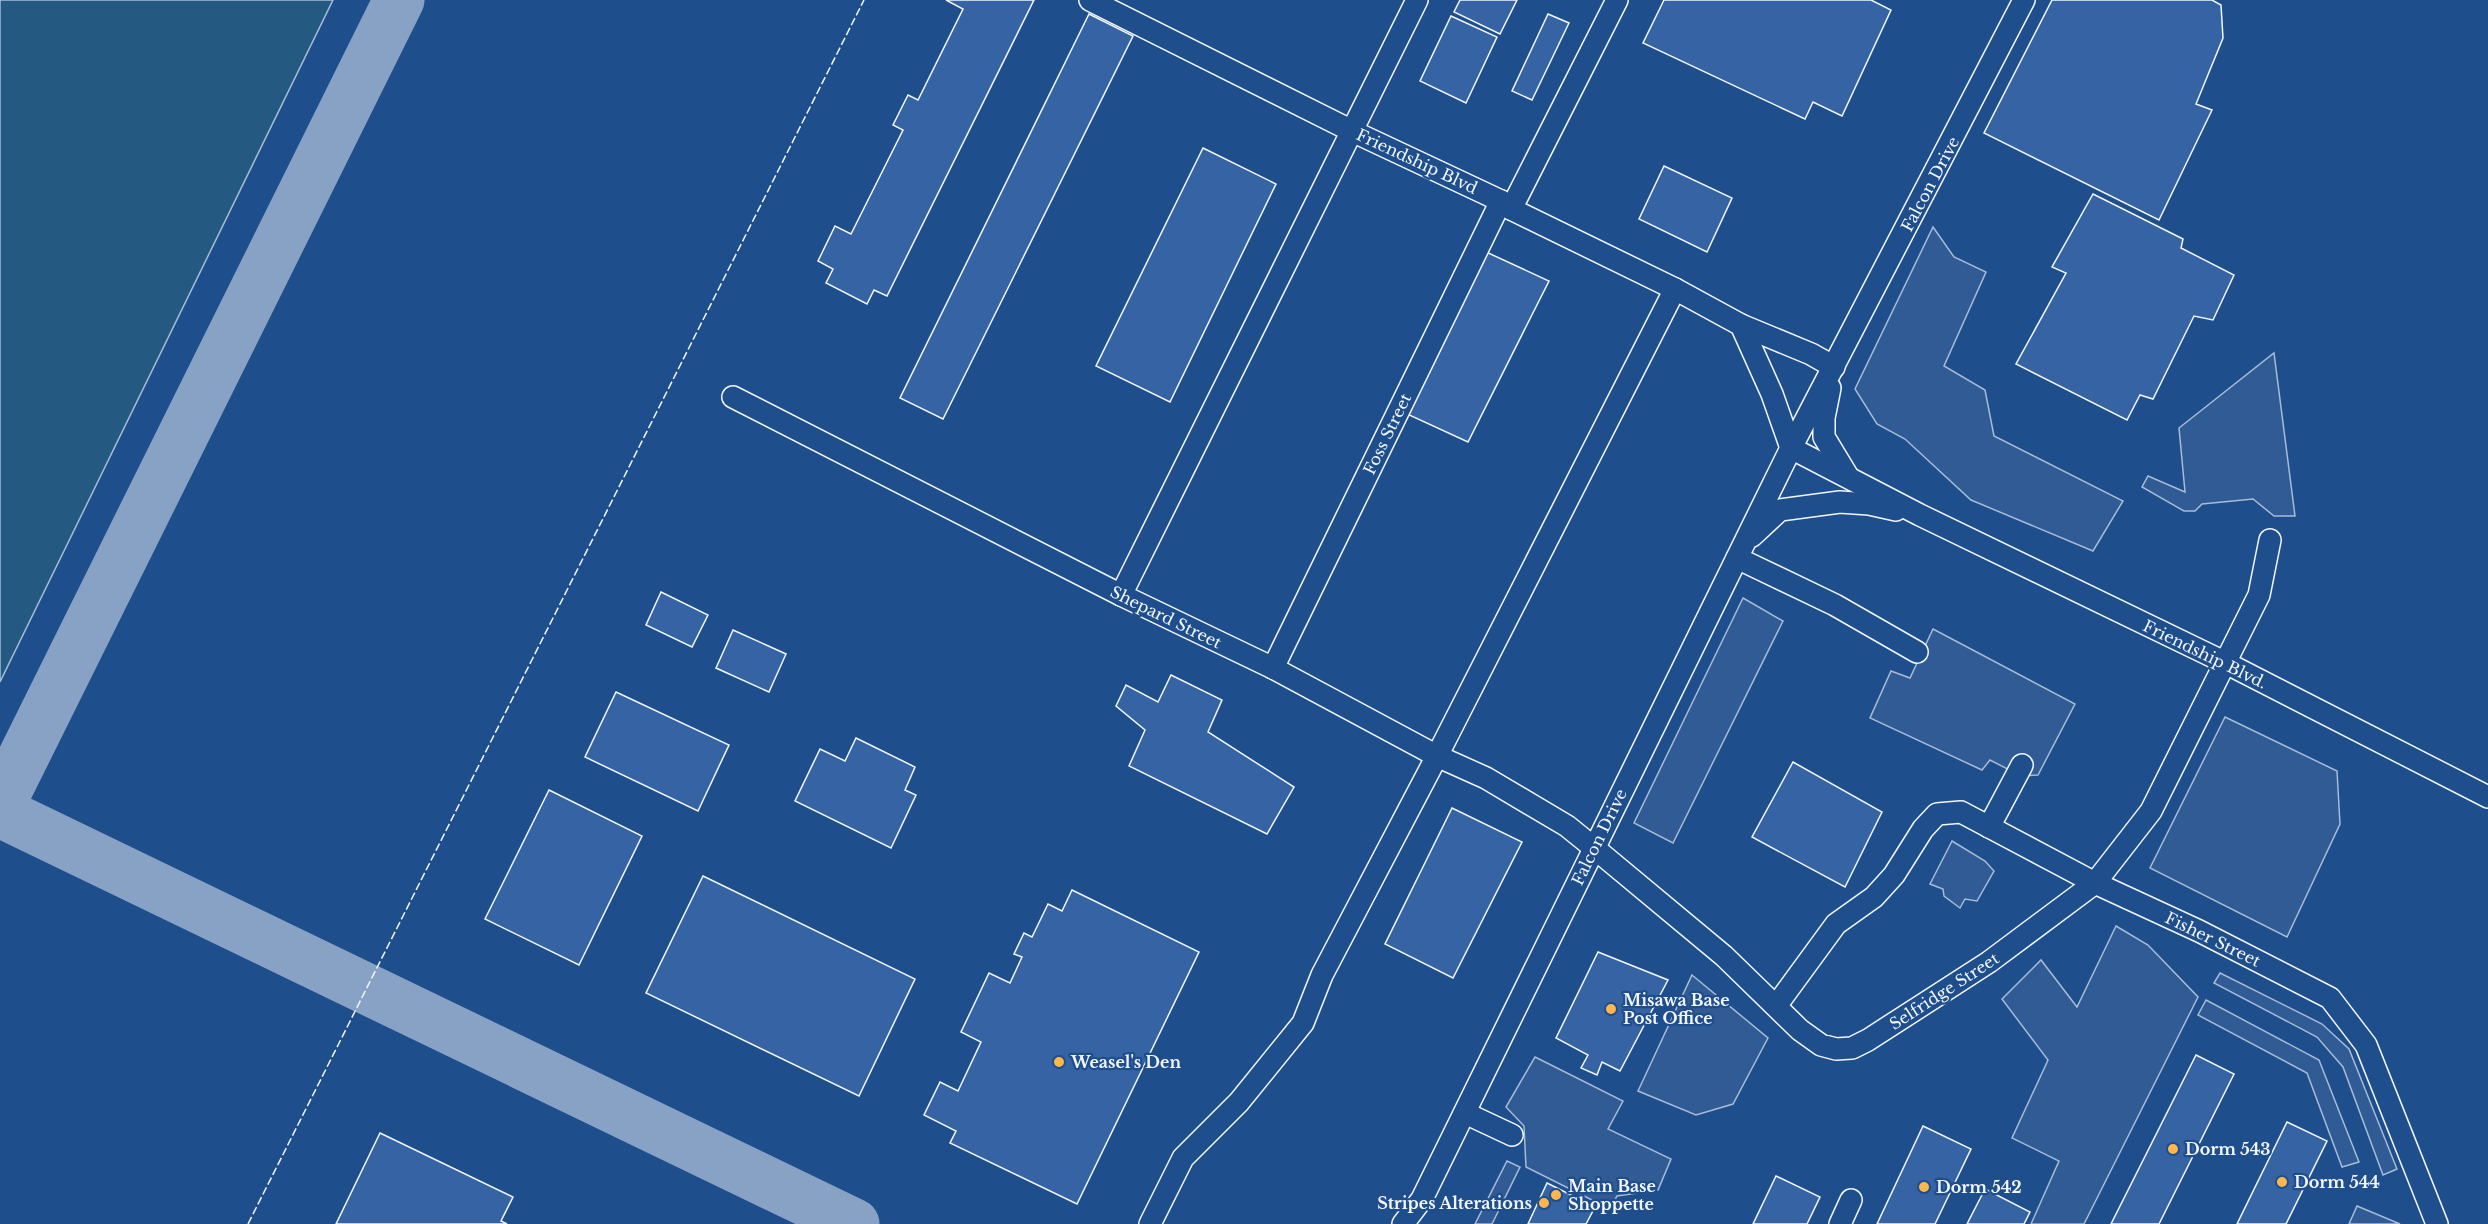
<svg xmlns="http://www.w3.org/2000/svg" width="2488" height="1224" font-family="'Libre Baskerville',serif">
<rect width="100%" height="100%" fill="#1f4e8c"/>
<!-- green -->
<path fill="#245a82" stroke="#a8bbd7" stroke-width="1.5" d="M0,0H333L0,682Z"/>
<!-- parking -->
<g fill="#305b95" stroke="#a8bbd7" stroke-width="1.5">
<path d="M1933,227L1954,257L1986,272L1944,366L1985,390L1994,436L2123,501L2093,551L1971,500L1905,439L1877,424L1855,389Z"/>
<path d="M2274,353L2295,516H2274L2253,499L2202,504L2195,511H2184L2142,487L2148,476L2185,492L2179,428Z"/>
<path d="M1743,598L1783,621L1673,843L1634,823Z"/>
<path d="M1933,629L2075,704L2038,775L2021,776L1990,760L1982,770L1870,718L1891,671L1910,678Z"/>
<path d="M2225,717L2337,771L2340,824L2287,937L2150,868Z"/>
<path d="M1952,841L1985,861L1994,871L1977,901L1965,899L1960,908L1944,896L1943,889L1930,884Z"/>
<path d="M2116,926L2148,945L2198,997L2084,1224H2031L2059,1161L2012,1138L2048,1060L2002,999L2041,960L2077,1007Z"/>
<path d="M2220,973L2322,1024L2349,1049L2397,1169L2383,1175L2343,1067L2317,1037L2214,983Z"/>
<path d="M1692,975L1768,1038L1733,1104L1696,1115L1638,1091Z"/>
<path d="M2206,1000L2319,1060L2359,1162L2342,1167L2307,1073L2198,1015Z"/>
<path d="M1535,1057L1623,1101L1608,1129L1671,1159L1658,1190L1617,1196L1610,1209L1526,1167L1524,1126L1506,1107Z"/>
<path d="M1507,1161L1520,1167L1492,1224H1475Z"/>
<path d="M2357,1206L2400,1224H2349Z"/>
</g>
<g fill="none" stroke-linecap="round" stroke-linejoin="round">
<!-- taxiway -->
<g stroke="#88a2c6" stroke-width="51">
<path d="M0,804L399,0"/>
<path d="M0,812L854,1224"/>
</g>
</g>
<!-- building -->
<g fill="#3563a3" stroke="#f2f6ff" stroke-width="1.5">
<path d="M946,0H1034L887,296L874,290L867,304L826,283L833,269L818,261L835,226L851,234L903,130L893,125L908,95L918,100L963,9Z"/>
<path d="M1460,0H1517L1500,34L1454,12Z"/>
<path d="M1664,0H1871L1891,10L1842,116L1813,102L1805,119L1643,43Z"/>
<path d="M2052,0H2212L2221,5L2223,38L2196,104L2212,110L2159,220L1984,133Z"/>
<path d="M1089,14L1133,36L943,419L900,398Z"/>
<path d="M1548,14L1569,23L1532,100L1512,91Z"/>
<path d="M1451,16L1497,37L1466,103L1420,81Z"/>
<path d="M1203,148L1276,184L1170,402L1096,366Z"/>
<path d="M1664,166L1732,198L1707,252L1639,219Z"/>
<path d="M2093,194L2183,239L2181,248L2234,275L2213,320L2194,316L2153,399L2140,395L2127,420L2016,364L2066,273L2052,267Z"/>
<path d="M1484,251L1549,281L1468,442L1407,414Z"/>
<path d="M661,592L708,615L692,647L646,625Z"/>
<path d="M733,630L786,654L769,692L716,668Z"/>
<path d="M1171,675L1222,700L1208,732L1294,787L1267,834L1129,766L1145,730L1116,706L1126,685L1158,702Z"/>
<path d="M616,692L729,745L698,811L585,757Z"/>
<path d="M856,738L915,767L905,790L916,795L891,848L795,801L820,749L845,761Z"/>
<path d="M1793,762L1882,812L1845,887L1752,837Z"/>
<path d="M549,790L642,836L579,965L485,919Z"/>
<path d="M1452,808L1522,842L1453,978L1385,944Z"/>
<path d="M703,876L915,979L859,1096L646,993Z"/>
<path d="M1072,890L1199,952L1077,1204L950,1143L956,1131L924,1115L940,1082L958,1091L981,1042L961,1032L989,973L1010,983L1022,957L1014,954L1024,933L1032,937L1048,904L1062,911Z"/>
<path d="M1598,952L1668,980L1620,1071L1602,1062L1597,1075L1581,1068L1588,1055L1556,1038Z"/>
<path d="M2196,1055L2234,1074L2159,1224H2111Z"/>
<path d="M2287,1122L2327,1141L2286,1224H2237Z"/>
<path d="M1923,1126L1971,1149L1935,1224H1877Z"/>
<path d="M380,1133L513,1197L501,1221L507,1224H336Z"/>
<path d="M1776,1176L1820,1197L1807,1224H1753Z"/>
<path d="M1547,1183L1595,1207L1586,1224H1528Z"/>
<path d="M1985,1189L2030,1212L2024,1224H1967Z"/>
</g>
<g fill="none" stroke-linecap="round" stroke-linejoin="round">
<!-- minor casing -->
<g stroke="#f2f6ff" stroke-width="24">
<g id="minor">
<path d="M1090,0L1352,131L1501,201L1511,209L1675,289L1741,325L1811,354L1834,367"/>
<path d="M1511,209L1617,0"/>
<path d="M1741,325L1772,394L1791,448"/>
<path d="M1830,388L1824,418V437L1847,475"/>
<path d="M733,397L1121,595L1273,668L1437,756L1486,778L1567,826L1593,847L1724,956L1800,1030L1821,1045L1836,1049L1852,1048L1868,1040L1989,962L2095,883L2151,811L2259,595L2270,540"/>
<path d="M1791,448L1920,515L2226,663L2488,797"/>
<path d="M1752,536L1780,510L1840,502L1869,504L1896,510"/>
<path d="M1737,558L1835,605L1917,652"/>
<path d="M1121,595L1417,0"/>
<path d="M1273,668L1501,201"/>
<path d="M1989,827L2022,765"/>
<path d="M1776,1006L1836,924L1874,897L1894,875L1923,829L1937,814L1961,812L2095,883L2199,931L2330,998L2366,1045L2437,1224"/>
<path d="M1465,1113L1512,1135"/>
<path d="M1150,1224L1183,1158L1239,1102L1303,1023L1322,975L1437,756L1675,289"/>
<path d="M1403,1224L1422,1199L1791,448L2024,0"/>
<path d="M1840,1224L1851,1200"/>
</g>
</g>
<!-- minor -->
<use href="#minor" stroke="#1f4e8c" stroke-width="21"/>
<!-- fence -->
<path stroke="#f2f6ff" stroke-width="1.5" stroke-dasharray="8 3" stroke-linecap="butt" d="M248,1224L864,0"/>
</g>
<!-- markers -->
<g fill="#ffb74d" stroke="#1f4e8c" stroke-width="2">
<circle cx="1611" cy="1009" r="6"/>
<circle cx="1059" cy="1062" r="6"/>
<circle cx="2173" cy="1149" r="6"/>
<circle cx="2282" cy="1182" r="6"/>
<circle cx="1924" cy="1187" r="6"/>
<circle cx="1556" cy="1195" r="6"/>
<circle cx="1544" cy="1203" r="6"/>
</g>
<g text-anchor="middle" stroke-width="4.5" stroke-linejoin="round" paint-order="stroke">
<!-- street labels -->
<g font-size="16" fill="#f2f6ff" stroke="#1f4e8c">
<text transform="translate(1417 161) rotate(25)" y="6">Friendship Blvd</text>
<text transform="translate(1930 184) rotate(-62)" y="6">Falcon Drive</text>
<text transform="translate(1387 434) rotate(-64)" y="6">Foss Street</text>
<text transform="translate(1166 617) rotate(26)" y="6">Shepard Street</text>
<text transform="translate(2205 654) rotate(26)" y="6">Friendship Blvd.</text>
<text transform="translate(1599 837) rotate(-64)" y="6">Falcon Drive</text>
<text transform="translate(2213 939) rotate(26)" y="6">Fisher Street</text>
<text transform="translate(1944 991) rotate(-33)" y="6">Selfridge Street</text>
</g>
<!-- poi labels -->
<g font-size="16" font-weight="bold" fill="#f2f6ff" stroke="#1f4e8c" text-anchor="start">
<text x="1623" y="1006">Misawa Base<tspan x="1623" dy="18">Post Office</tspan></text>
<text x="1071" y="1068">Weasel's Den</text>
<text x="2185" y="1155">Dorm 543</text>
<text x="2294" y="1188">Dorm 544</text>
<text x="1568" y="1192">Main Base<tspan x="1568" dy="18">Shoppette</tspan></text>
<text x="1936" y="1193">Dorm 542</text>
<text x="1532" y="1209" text-anchor="end">Stripes Alterations</text>
</g>
</g>
</svg>
